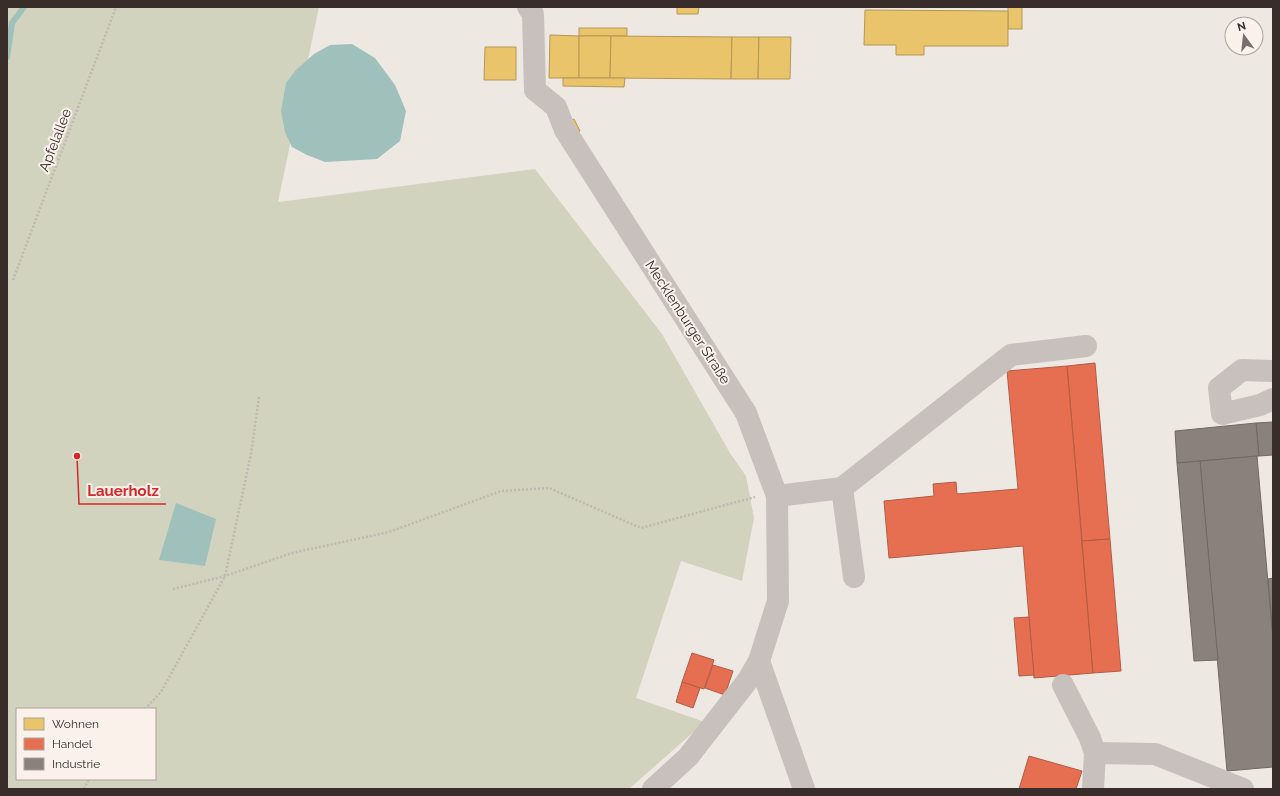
<svg xmlns="http://www.w3.org/2000/svg" width="1280" height="796" font-family="Raleway,sans-serif">
<rect width="100%" height="100%" fill="#eee8e3"/>
<!-- green -->
<path fill="#d1d3be" fill-rule="evenodd" d="M7,7H319L278,202L535,169L662,334L730,453L746,476L754,518L742,581L681,561L636,698L705,722L629,789H7ZM17,709H155V779H17Z"/>
<!-- water -->
<g fill="#a0c0bc">
<path d="M352,44L375,58L395,85L406,111L400,141L377,159L325,162L307,155L292,147L285,132L281,111L286,83L296,70L314,54L330,45Z"/>
<path d="M176,503L216,519L205,566L159,560Z"/>
</g>
<!-- homes -->
<g fill="#e9c46a" stroke="#b49757">
<path d="M677,7H699L698,14H677Z"/>
<rect x="1008" y="7" width="14" height="22"/>
<path d="M865,10L1008,11V46H924V55H896V45H864Z"/>
<rect x="579" y="28" width="48" height="8"/>
<path d="M550,35L579,36V78H549Z"/>
<path d="M579,36H611L610,78H579Z"/>
<path d="M611,36L732,37L731,79L610,78Z"/>
<path d="M732,37H759L758,79H731Z"/>
<path d="M759,37H791L790,79H758Z"/>
<path d="M485,47H516V80H484Z"/>
<path d="M563,78H625L624,87L563,86Z"/>
<path d="M574,119L580,131L572,135L567,123Z"/>
</g>
<!-- shops -->
<g fill="#e76f51" stroke="#b25b45">
<path d="M1095,363L1110,539L1082,541L1067,366Z"/>
<path d="M1067,366L1093,673L1034,678L1023,546L889,558L884,501L934,496L933,484L956,482L957,494L1018,489L1007,371Z"/>
<path d="M1110,539L1121,671L1093,673L1082,541Z"/>
<path d="M1029,617L1034,675L1019,676L1014,618Z"/>
<path d="M692,653L714,660L704,689L682,682Z"/>
<path d="M713,665L733,671L725,695L705,688Z"/>
<path d="M682,682L700,688L693,708L676,702Z"/>
<path d="M1029,756L1082,771L1076,789H1019Z"/>
</g>
<!-- industry -->
<g fill="#8a817c" stroke="#716863">
<path d="M1273,422V455L1259,456L1256,423Z"/>
<path d="M1256,423L1259,456L1177,463L1175,431Z"/>
<path d="M1257,456L1273,640V767L1227,771L1200,461Z"/>
<path d="M1200,461L1218,660L1194,661L1177,463Z"/>
<path d="M1273,578V635L1268,579Z"/>
</g>
<g fill="none" stroke-linecap="round" stroke-linejoin="round">
<!-- stream -->
<path stroke="#a0c0bc" stroke-width="6" d="M7,57L12,23L24,7"/>
<!-- path -->
<g stroke="#c0b8b4" stroke-width="2.5" stroke-dasharray="2 2" stroke-linecap="butt">
<path d="M13,280L116,7"/>
<path d="M173,589L225,576L292,553L389,532L501,491L549,488L641,528L755,497"/>
<path d="M145,709L161,692L225,576L251,454L259,397"/>
<path d="M84,789L89,779"/>
</g>
<!-- minor -->
<g stroke="#c7c0bc" stroke-width="22">
<path d="M528,7L533,14L535,90L556,107L565,130L746,413L777,496L778,601L759,661L748,680L688,757L653,789"/>
<path d="M1273,371L1242,370L1219,388L1222,414L1260,405L1273,399"/>
<path d="M842,488L1011,355L1086,346"/>
<path d="M777,496L842,488L854,577"/>
<path d="M759,661L804,789"/>
<path d="M1063,685L1090,738L1095,753L1093,789"/>
<path d="M1095,753L1155,754L1243,789"/>
</g>
</g>
<g text-anchor="middle" stroke-width="4" stroke-linejoin="round" paint-order="stroke">
<!-- street labels -->
<g font-size="14" fill="#382d2a" stroke="#faf1eb">
<text transform="translate(55 140) rotate(-69)" y="5">Apfelallee</text>
<text transform="translate(688 322) rotate(57)" y="5">Mecklenburger Straße</text>
</g>
</g>
<!-- callouts -->
<path fill="none" stroke="#d62828" stroke-width="1.5" d="M77 456L79 504H166"/>
<circle fill="#d62828" stroke="#faf1eb" stroke-width="1.5" cx="77" cy="456" r="4"/>
<g font-size="15" text-anchor="middle" font-weight="bold" fill="#d62828" stroke="#faf1eb" stroke-width="4" stroke-linejoin="round" paint-order="stroke">
<text x="123" y="496">Lauerholz</text>
</g>
<!-- border -->
<rect width="1280" height="796" fill="none" stroke="#382d2a" stroke-width="16"/>
<!-- legend -->
<rect x="16" y="708" width="140" height="72" fill="#faf1eb" stroke="#aca39e"/>
<rect x="24" y="718" width="20" height="12" fill="#e9c46a" stroke="#aca39e"/>
<text x="52" y="728" font-size="12" fill="#382d2a">Wohnen</text>
<rect x="24" y="738" width="20" height="12" fill="#e76f51" stroke="#aca39e"/>
<text x="52" y="748" font-size="12" fill="#382d2a">Handel</text>
<rect x="24" y="758" width="20" height="12" fill="#8a817c" stroke="#aca39e"/>
<text x="52" y="768" font-size="12" fill="#382d2a">Industrie</text>
<!-- north arrow -->
<g transform="translate(1244 36) rotate(345)"><circle r="19" fill="#faf1eb" stroke="#aca39e"/>
<path d="M0-3L7 15L0 10L-7 15Z" fill="#786e6b"/>
<text y="-6" font-size="11" font-weight="bold" text-anchor="middle" fill="#382d2a">N</text>
</g>
</svg>
